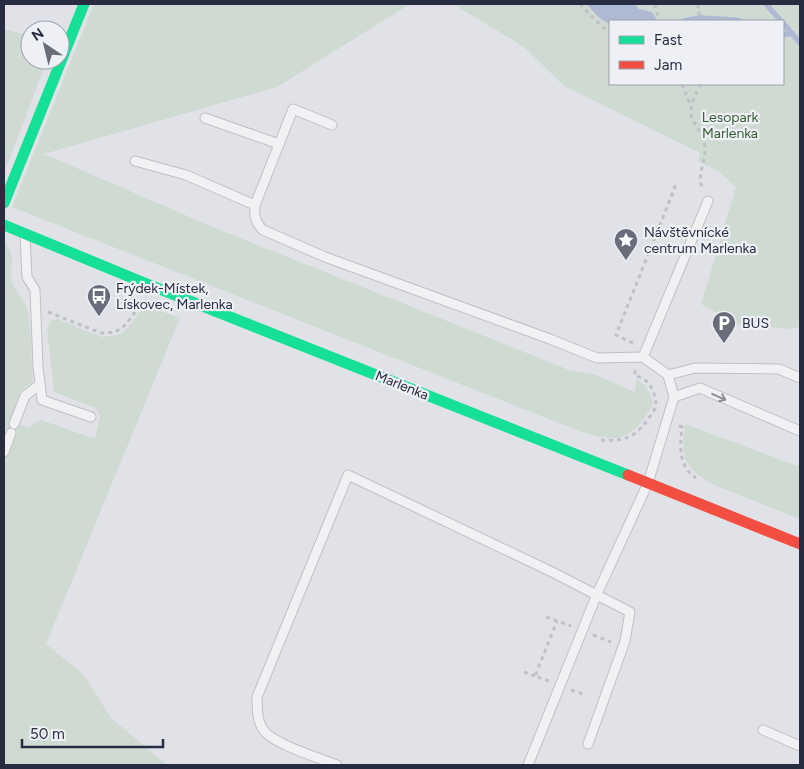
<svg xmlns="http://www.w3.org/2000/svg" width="804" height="769" font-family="Figtree,sans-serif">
<rect width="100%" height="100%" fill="#e1e2e7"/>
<!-- green -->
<g fill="#cfdad2" fill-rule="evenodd">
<path d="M94,4H410L277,87L44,154L220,230L569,370L594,374L635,392L636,379C647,385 651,392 653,404C646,418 633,436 616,438C606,439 594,435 584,433L12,207Z"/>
<path d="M453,4H800V327L791,329L737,324L701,304L736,187L718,171L698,161L700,153L564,86L524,47ZM610,21H783V84H610Z"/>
<path d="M4,29L30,36V60H47L4,174Z"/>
<path d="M4,242C18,255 8,266 12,281C14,292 25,300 27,308C32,331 31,358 33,381L20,392L10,422L28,427L41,420L95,439L100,416L96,408L54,392L47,328L51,321L57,319L102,337L117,335L124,332L129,326L145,305L180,318L46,644L84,675L111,718L167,765H4Z"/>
<path d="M685,424L800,467V519L716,486C683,467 681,460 685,424Z"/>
</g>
<!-- water -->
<path fill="#aeb9d3" d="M587,4H634L639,9L652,12L658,21H610V25L597,16Z"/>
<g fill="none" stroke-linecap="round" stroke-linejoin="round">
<!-- stream -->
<g stroke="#aeb9d3" stroke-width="5.5">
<path d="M766,4L781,21"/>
<path d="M684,21L699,18L735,20L740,21"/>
<path d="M783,23L800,43"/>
<path d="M783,35L792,33"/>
</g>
<!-- lane casing -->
<g stroke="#bfc0c5" stroke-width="11">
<g id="lane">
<path d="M205,118L279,144"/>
<path d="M332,125L293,109L255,205C254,216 255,222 263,230L325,257L550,339L597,358L643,357L668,375L674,397L648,483L597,594L528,765"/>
<path d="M135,161L186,175L255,205"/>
<path d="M25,236L27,277L35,290L38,367L42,400L91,417"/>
<path d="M643,357L708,201"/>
<path d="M668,375L695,368L779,369L800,378"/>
<path d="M674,397L700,388L800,431"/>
<path d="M14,424L25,396L40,384"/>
<path d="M4,452L11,433"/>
<path d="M763,730L800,746"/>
<path d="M337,765C319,758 280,746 266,733C257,724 257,709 257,697L348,475L550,571L630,612L625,641L588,744"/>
</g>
</g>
<!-- path -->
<g stroke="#c0c1c7" stroke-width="3" stroke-dasharray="4 4" stroke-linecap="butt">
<path d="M580,4L595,20L610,33"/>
<path d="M655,4L659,21"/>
<path d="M698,4V12L705,21"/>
<path d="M682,84L691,107"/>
<path d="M701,84C697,91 690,105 691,114C692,124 705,134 705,150C705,164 696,176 703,189"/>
<path d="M655,227L680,237"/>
<path d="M48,312L101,333C125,334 126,322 140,306L143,305"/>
<path d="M633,343L616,335L675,187L672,186"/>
<path d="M679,426L682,427C680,446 678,466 696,478"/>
<path d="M601,440C632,443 641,431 656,407C656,393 650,378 635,376V369"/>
<path d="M546,617L571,626"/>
<path d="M593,635L611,642"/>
<path d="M524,672L535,676"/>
<path d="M549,681L535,676L557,621"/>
<path d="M571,690L583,694"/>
</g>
<!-- lane -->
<use href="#lane" stroke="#f1f1f3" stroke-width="9"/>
<!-- fast -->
<g stroke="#16e098" stroke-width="11">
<path d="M4,203L84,4"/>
<path d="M4,225L142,282L628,475"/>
</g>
<!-- jam -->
<path stroke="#f24e42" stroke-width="11" d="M628,475L800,544"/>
</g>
<!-- one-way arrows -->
<defs><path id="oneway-shaft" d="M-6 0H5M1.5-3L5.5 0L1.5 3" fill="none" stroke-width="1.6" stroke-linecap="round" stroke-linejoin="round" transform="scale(1.25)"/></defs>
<use stroke="#8c8e9a" href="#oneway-shaft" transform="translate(719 397) rotate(24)"/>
<!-- icons -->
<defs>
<g id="sight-pin" transform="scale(1.25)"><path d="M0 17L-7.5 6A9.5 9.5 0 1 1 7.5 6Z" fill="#686c7b" stroke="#eff0f6"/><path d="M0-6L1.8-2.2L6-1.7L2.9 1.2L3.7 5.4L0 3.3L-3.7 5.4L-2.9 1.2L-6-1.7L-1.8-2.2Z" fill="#fff"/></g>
<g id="bus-pin" transform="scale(1.25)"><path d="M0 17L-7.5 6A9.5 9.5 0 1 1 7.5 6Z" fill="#686c7b" stroke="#eff0f6"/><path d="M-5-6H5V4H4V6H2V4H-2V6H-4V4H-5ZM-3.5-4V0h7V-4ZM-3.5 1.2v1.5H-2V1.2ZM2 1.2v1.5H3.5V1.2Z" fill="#fff"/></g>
<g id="parking-pin" transform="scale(1.25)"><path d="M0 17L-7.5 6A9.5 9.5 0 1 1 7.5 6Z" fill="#686c7b" stroke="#eff0f6"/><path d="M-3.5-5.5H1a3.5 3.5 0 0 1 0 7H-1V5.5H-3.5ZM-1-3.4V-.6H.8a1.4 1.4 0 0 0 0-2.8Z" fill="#fff"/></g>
</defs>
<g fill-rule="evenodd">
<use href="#sight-pin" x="626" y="240"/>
<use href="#bus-pin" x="99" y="296"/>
<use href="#parking-pin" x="724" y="323"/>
</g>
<g text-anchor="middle" stroke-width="4.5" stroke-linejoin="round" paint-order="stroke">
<!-- park labels -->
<g font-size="14" fill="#345d34" stroke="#eff0f6">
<text x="730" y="122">Lesopark<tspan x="730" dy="16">Marlenka</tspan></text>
</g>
<!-- poi labels -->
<g font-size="14" fill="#272c41" stroke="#eff0f6" text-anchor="start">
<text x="644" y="237">Návštěvnícké<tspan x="644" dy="16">centrum Marlenka</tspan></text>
<text x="116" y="293">Frýdek-Místek,<tspan x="116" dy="16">Lískovec, Marlenka</tspan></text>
<text x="742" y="328">BUS</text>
</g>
<!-- street labels -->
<g font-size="14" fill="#272c41" stroke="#eff0f6">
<text transform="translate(402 385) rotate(22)" y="5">Marlenka</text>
</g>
</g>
<!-- border -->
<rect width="804" height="769" fill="none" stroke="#272c41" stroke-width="10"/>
<!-- legend -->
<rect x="609" y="20" width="175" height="65" fill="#eff0f6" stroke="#9fa2ae"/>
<rect x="619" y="36" width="25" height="8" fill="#16e098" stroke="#9fa2ae"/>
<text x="654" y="45" font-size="15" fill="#272c41">Fast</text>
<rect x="619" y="61" width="25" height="8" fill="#f24e42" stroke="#9fa2ae"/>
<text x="654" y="70" font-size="15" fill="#272c41">Jam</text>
<!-- north arrow -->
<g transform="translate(45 45) rotate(325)"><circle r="24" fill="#eff0f6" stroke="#9fa2ae"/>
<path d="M0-4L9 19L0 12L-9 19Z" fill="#686c7b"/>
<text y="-8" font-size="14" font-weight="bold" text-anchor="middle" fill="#272c41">N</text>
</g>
<!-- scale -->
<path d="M22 739v8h141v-8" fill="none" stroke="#272c41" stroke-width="2.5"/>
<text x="30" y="739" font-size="15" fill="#272c41" stroke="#eff0f6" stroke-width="4" paint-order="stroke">50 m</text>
</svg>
